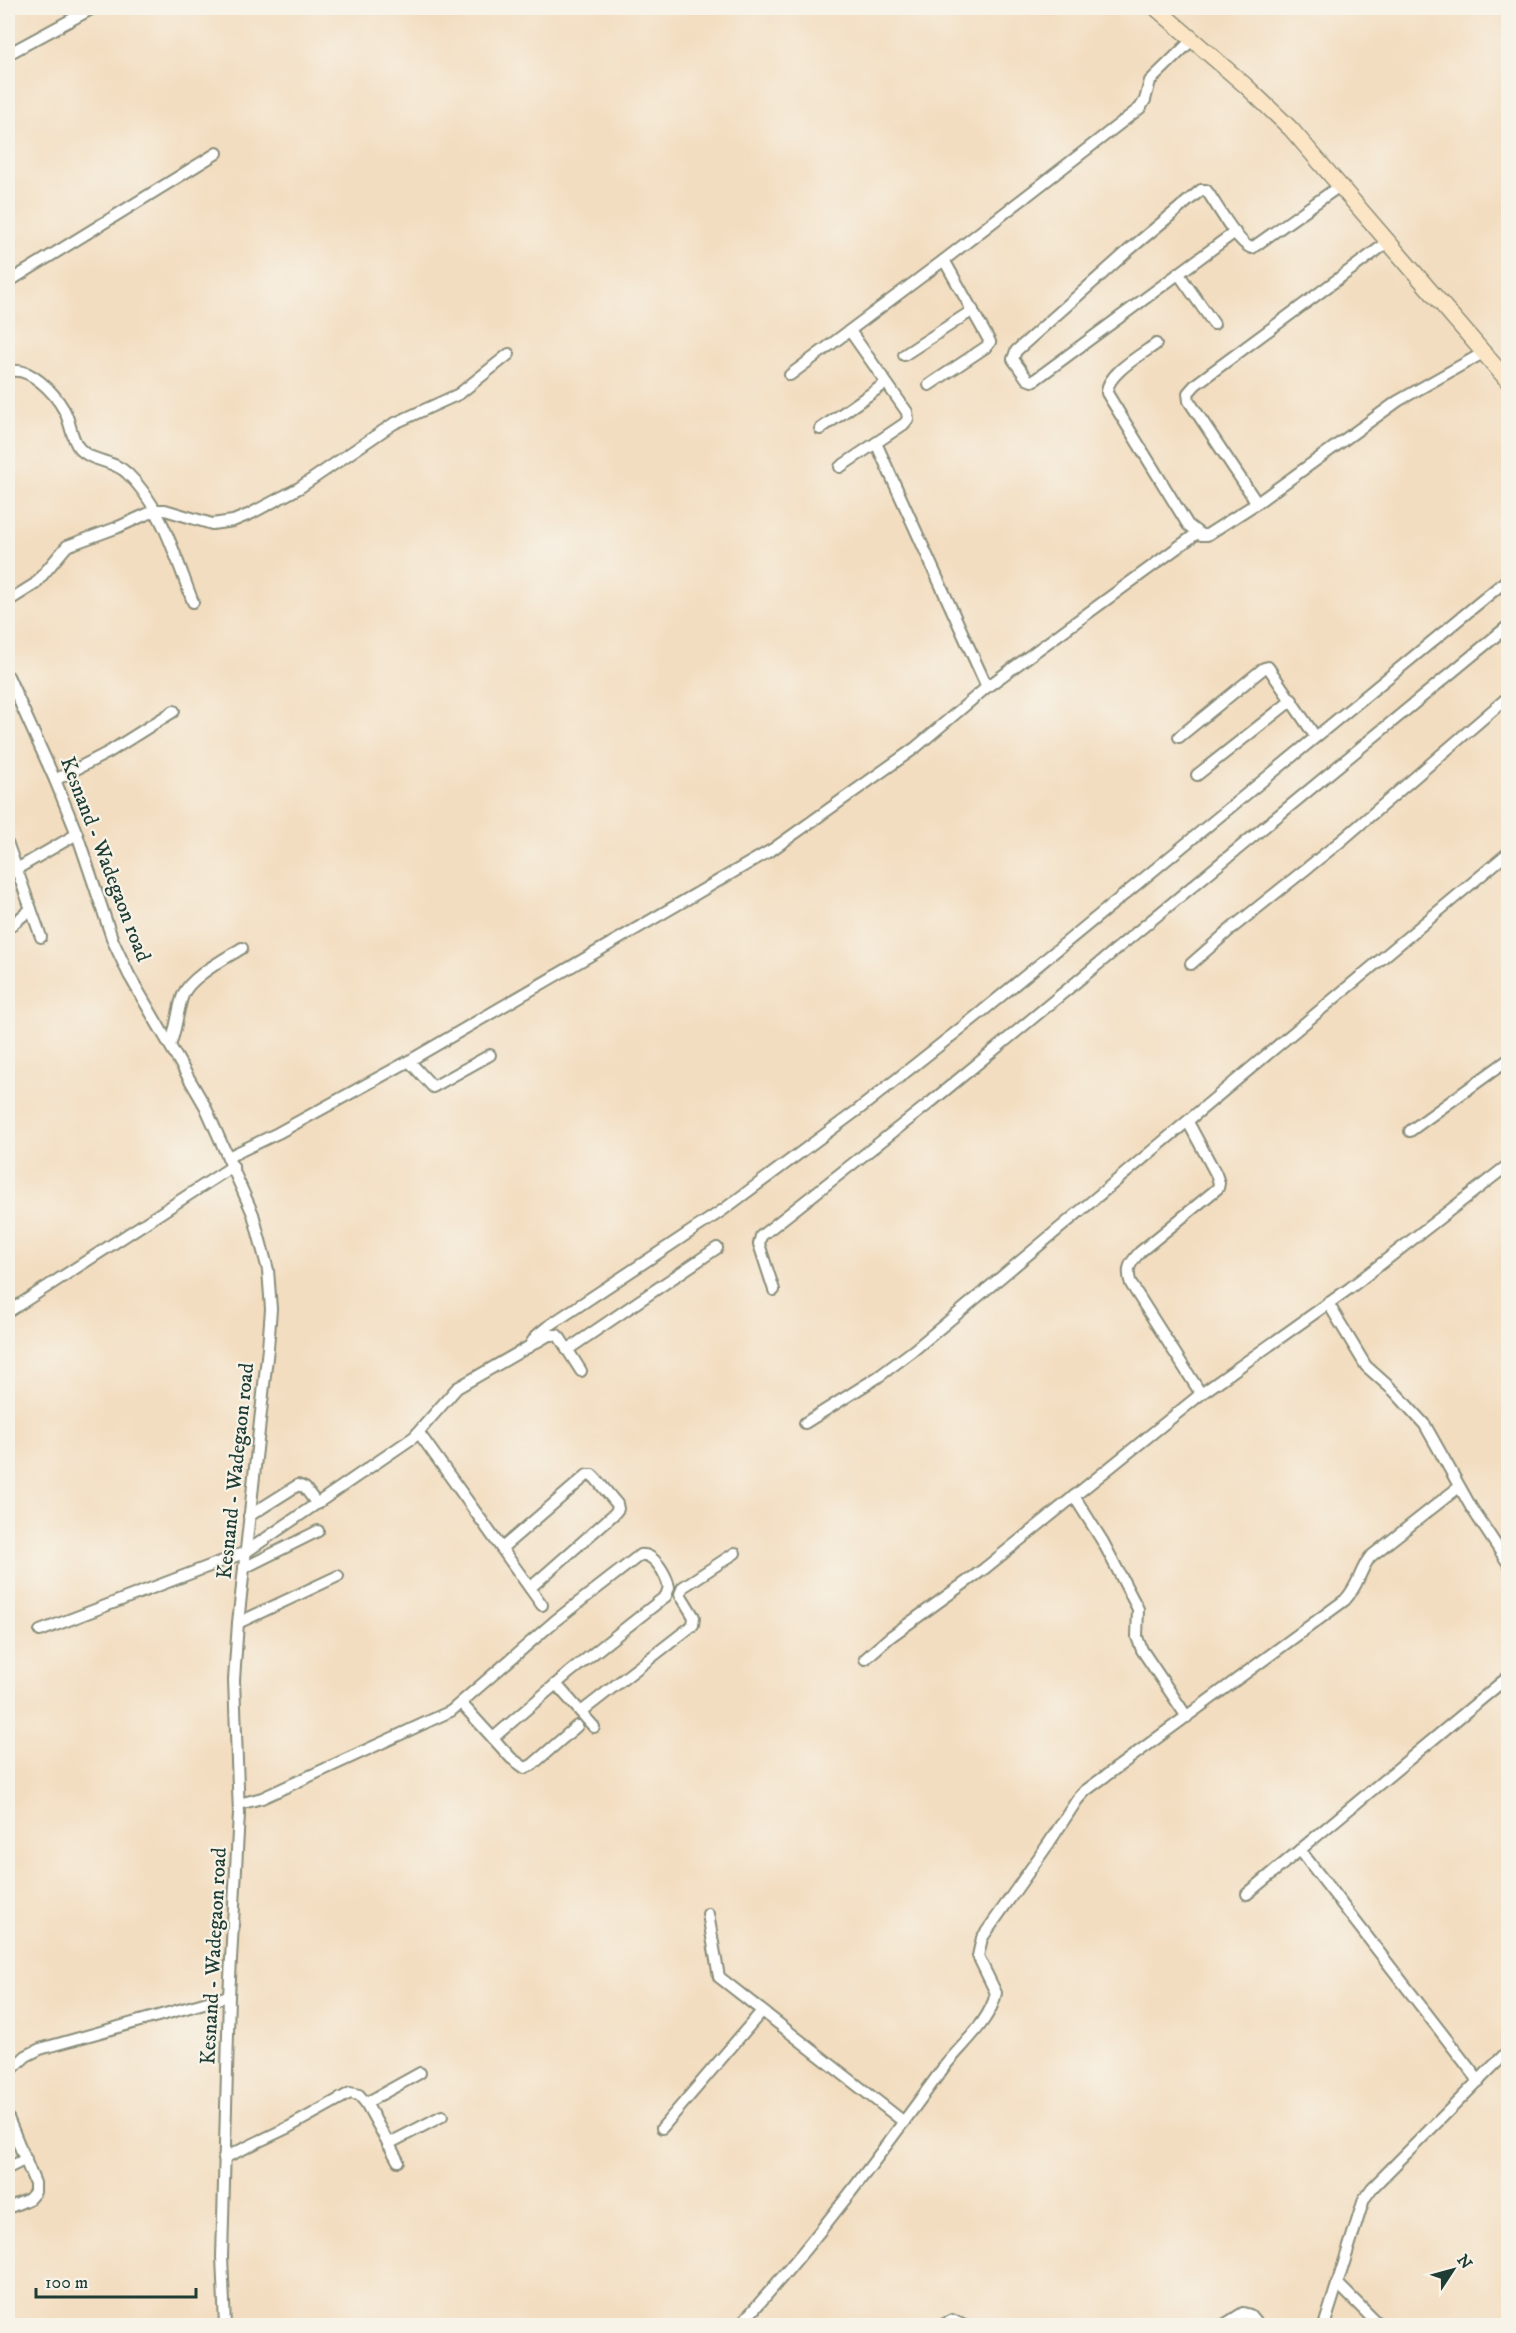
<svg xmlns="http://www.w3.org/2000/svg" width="1516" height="2333" font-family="'IM FELL DW Pica',serif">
<rect width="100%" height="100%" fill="#f7f3e8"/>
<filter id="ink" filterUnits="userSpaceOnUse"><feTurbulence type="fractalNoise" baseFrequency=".0167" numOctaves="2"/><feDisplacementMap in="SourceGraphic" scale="12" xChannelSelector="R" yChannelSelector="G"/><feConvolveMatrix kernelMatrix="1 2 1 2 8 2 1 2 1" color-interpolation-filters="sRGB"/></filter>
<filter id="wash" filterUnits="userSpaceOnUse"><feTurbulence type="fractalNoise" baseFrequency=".008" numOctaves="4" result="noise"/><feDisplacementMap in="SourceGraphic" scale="24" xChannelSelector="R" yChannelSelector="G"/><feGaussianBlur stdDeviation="1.35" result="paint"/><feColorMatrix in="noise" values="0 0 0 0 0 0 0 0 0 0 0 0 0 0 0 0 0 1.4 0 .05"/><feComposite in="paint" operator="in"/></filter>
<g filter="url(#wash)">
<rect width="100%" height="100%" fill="#f3ddc0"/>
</g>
<g filter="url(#ink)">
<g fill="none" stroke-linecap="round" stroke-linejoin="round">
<!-- street casing -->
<g stroke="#898d7a" stroke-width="14">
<g id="street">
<path d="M8,54L93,8"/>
<path d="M1235,232L1036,379L1032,381L1027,379L1015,362L1013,359L1016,351L1129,250L1201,190H1206L1209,194C1217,206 1240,246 1252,248L1341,185"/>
<path d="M1178,273L1214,324"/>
<path d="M8,282L217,153"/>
<path d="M1156,344C1141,355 1106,374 1107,393L1188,525L1201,535H1207L1257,503L1398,401L1483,353"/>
<path d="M904,355L973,310"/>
<path d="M8,372C29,365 54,392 64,410C71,422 70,436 79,448C91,462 114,460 127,473C162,506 176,559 193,602"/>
<path d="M790,375L944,260L1140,108L1145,100L1150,81L1193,39"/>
<path d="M929,385L986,347L990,342L944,260"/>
<path d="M820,429L886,383"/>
<path d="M876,443L987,687"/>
<path d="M840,467L904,424L908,419L907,412L850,331"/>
<path d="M1257,503L1189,401L1188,393L1196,384L1388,242"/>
<path d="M8,601L35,584L67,546L116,528L156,510H165L212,524L233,521L250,514L299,488L393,424L459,394L509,354"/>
<path d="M8,676L55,780L77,834L113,941L129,975L205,1106L253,1214L268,1270L271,1309L268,1348L238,1623L234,1680L239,1814L229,1996L222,2257L225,2326"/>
<path d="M1179,737L1264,668L1268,667L1315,736"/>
<path d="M1197,775L1292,700"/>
<path d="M55,780L109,752L174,711"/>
<path d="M8,845L41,937"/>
<path d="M8,874L77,834"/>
<path d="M8,928L31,909"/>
<path d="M1191,964L1232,928L1341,841L1508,697"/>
<path d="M170,1045C177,1028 177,1011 183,995C190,977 225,959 242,948"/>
<path d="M409,1061L433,1087L490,1055"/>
<path d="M1188,1122L1216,1174L1219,1183L1218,1188L1140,1252C1129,1264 1126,1269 1131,1284L1201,1394"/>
<path d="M1410,1131L1508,1060"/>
<path d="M228,1157L278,1133L409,1061L773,849L915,748L987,687L1196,534"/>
<path d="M774,1290L759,1244L761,1236L931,1102L1508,626"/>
<path d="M1328,1303L1366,1366L1394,1391L1425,1425L1471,1507L1508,1563"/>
<path d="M8,1312L233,1166"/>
<path d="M529,1347L536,1336L547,1327L723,1210L859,1109L979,1014L1508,579"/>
<path d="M567,1350L717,1248"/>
<path d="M805,1423L878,1377L914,1350L1508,853"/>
<path d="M419,1433L542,1605"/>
<path d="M1074,1496L1103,1542L1138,1609L1137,1637L1142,1650L1187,1717"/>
<path d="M249,1516L298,1485L305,1488L317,1504"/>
<path d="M502,1548L587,1475H592L596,1479L617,1504L618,1509L614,1514L530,1588"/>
<path d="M244,1568L318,1531"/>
<path d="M238,1623L338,1576"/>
<path d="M40,1631L246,1552L414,1437L457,1388L549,1335H557L560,1338L581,1371"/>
<path d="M865,1659L890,1637L984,1569L1201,1394L1350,1288L1508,1165"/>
<path d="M556,1684L594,1727"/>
<path d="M461,1703L511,1758L525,1768L532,1765L577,1726"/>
<path d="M581,1712L693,1625L694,1617L680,1594L683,1587L735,1553"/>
<path d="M239,1804L262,1798L451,1711L556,1620L640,1555C655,1553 666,1575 669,1587L666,1596L570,1672L493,1738"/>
<path d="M1300,1850L1479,2081"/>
<path d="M1247,1894L1508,1677"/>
<path d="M708,1914L719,1977L904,2122"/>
<path d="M8,2073L26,2056L40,2049L229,1996"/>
<path d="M366,2103L420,2073"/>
<path d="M8,2118L35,2183V2192L29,2199L8,2208"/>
<path d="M662,2128L762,2011"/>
<path d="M388,2144L442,2116"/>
<path d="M224,2158L289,2127L350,2093L359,2095L366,2103L398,2161"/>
<path d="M8,2168L26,2159"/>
<path d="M1337,2283L1380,2326"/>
<path d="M739,2326C814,2244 879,2156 944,2067C962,2044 990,2022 996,1993L978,1956L982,1938L1049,1843L1077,1800L1085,1791L1345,1600C1359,1585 1359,1572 1370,1557L1459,1487"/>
<path d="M941,2326L952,2320L965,2326"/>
<path d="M1222,2326L1243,2313L1250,2315L1259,2326"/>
<path d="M1324,2326L1364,2199L1372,2188L1508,2051"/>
</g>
</g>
<!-- secondary casing -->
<g stroke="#898d7a" stroke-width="18">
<path id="secondary" d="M1156,8L1246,86L1291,129L1508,381"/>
</g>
<!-- street -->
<use href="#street" stroke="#fff" stroke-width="10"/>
<!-- secondary -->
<use href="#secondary" stroke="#fce5c4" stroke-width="15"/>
</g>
</g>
<g text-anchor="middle" stroke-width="4.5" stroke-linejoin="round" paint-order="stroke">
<!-- street labels -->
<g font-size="21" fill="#1f3d34" stroke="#f7f3e8">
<text transform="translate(106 859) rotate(69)" y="7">Kesnand - Wadegaon road</text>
<text transform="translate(235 1471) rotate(-84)" y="7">Kesnand - Wadegaon road</text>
<text transform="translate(213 1956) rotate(-87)" y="7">Kesnand - Wadegaon road</text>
</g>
</g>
<!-- margin -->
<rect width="1516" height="2333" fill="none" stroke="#f7f3e8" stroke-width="30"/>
<!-- north arrow -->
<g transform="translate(1453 2270) rotate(54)" stroke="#f7f3e8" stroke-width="4.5" paint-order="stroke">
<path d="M0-4.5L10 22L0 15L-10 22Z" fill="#1f3d34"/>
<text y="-9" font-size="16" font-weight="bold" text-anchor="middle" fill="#1f3d34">N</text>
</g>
<!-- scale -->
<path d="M36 2288v9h160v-9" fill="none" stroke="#1f3d34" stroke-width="3"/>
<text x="45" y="2288" font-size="18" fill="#1f3d34" stroke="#f7f3e8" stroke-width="4.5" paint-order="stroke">100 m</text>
</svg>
